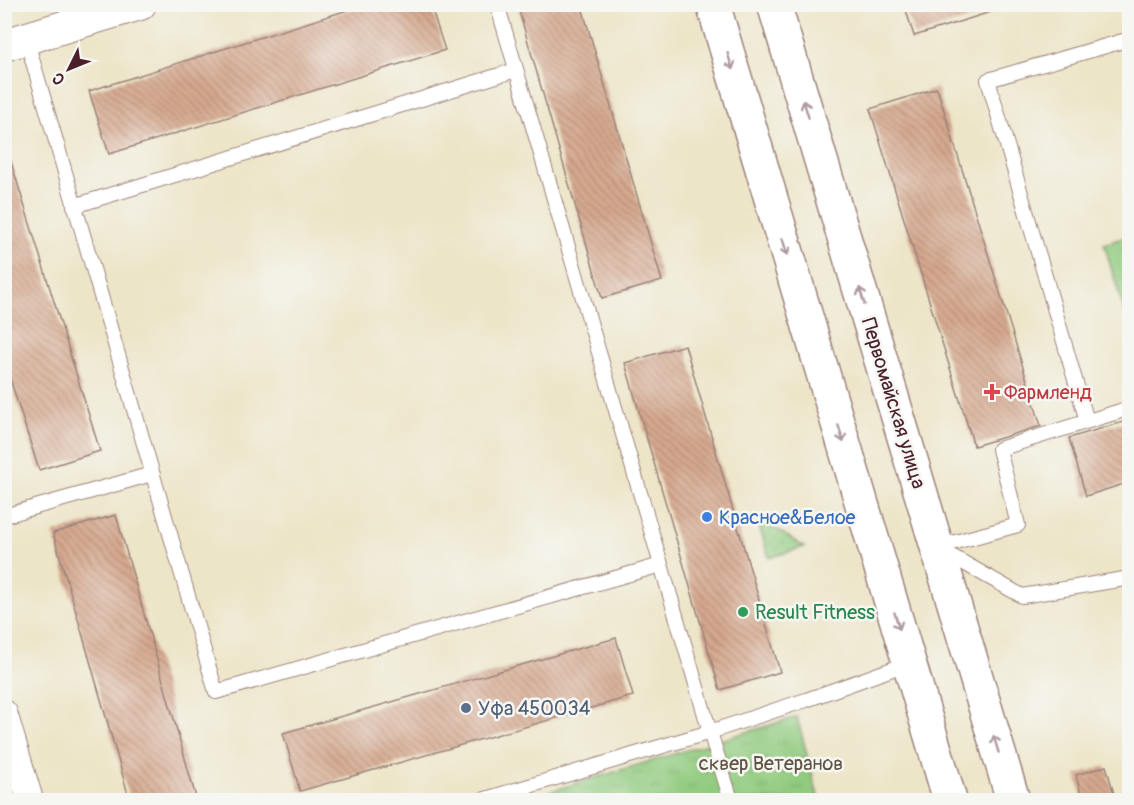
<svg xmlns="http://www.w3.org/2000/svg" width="1134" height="805" font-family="Pangolin,sans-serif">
<defs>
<pattern id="grass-dots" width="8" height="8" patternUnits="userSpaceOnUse" patternTransform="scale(1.5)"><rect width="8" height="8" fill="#91cb7f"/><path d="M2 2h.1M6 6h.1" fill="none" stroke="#7fae6e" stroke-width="1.8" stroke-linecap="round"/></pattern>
<pattern id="park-tufts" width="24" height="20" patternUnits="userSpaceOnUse" patternTransform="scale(1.5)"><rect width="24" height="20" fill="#91cb7f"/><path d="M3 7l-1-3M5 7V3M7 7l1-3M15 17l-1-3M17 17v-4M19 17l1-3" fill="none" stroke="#7fae6e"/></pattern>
<pattern id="building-back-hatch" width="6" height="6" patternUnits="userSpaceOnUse" patternTransform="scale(1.5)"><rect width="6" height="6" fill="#d6a98f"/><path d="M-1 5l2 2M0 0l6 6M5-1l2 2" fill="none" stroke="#b08975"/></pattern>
</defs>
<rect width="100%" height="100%" fill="#f6f6f2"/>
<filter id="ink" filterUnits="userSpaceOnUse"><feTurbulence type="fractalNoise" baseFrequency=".0167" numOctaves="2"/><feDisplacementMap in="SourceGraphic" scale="12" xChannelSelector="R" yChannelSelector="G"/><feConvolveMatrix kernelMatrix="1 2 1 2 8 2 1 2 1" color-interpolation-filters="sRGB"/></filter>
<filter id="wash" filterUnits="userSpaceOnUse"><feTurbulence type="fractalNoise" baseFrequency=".008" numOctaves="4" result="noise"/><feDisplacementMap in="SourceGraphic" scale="24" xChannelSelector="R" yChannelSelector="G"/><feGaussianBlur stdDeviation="1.35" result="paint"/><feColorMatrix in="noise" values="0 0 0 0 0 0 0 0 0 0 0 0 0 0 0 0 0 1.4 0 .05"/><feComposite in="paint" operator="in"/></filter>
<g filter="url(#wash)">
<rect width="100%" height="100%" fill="#ede5c8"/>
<!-- grass -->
<path fill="url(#grass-dots)" stroke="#6e7555" stroke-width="1.5" d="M756,516L804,547L769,558Z"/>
<!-- park -->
<g fill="url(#park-tufts)" stroke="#6e7555" stroke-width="1.5">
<path d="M1129,236L1130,327H1129L1104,244Z"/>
<path d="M797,717L819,800H521Z"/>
</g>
<g id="blocks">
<!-- building -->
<g fill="url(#building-back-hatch)">
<path d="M367,4H430L445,50L109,154L89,91Z"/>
<path d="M517,4H581L662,281L602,298Z"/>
<path d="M904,4H993L994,11L914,36Z"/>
<path d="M937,88L1041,426L974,446L870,109Z"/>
<path d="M11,162L100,451L39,470L4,360V163Z"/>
<path d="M685,345L780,672L720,690L625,363Z"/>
<path d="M1130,420V482L1086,496L1069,438Z"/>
<path d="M116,515L197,801H130L66,577L53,533Z"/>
<path d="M616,638L633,696L300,791L283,733Z"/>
<path d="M1106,766L1116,801H1083L1076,775Z"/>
</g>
</g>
</g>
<g filter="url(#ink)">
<use href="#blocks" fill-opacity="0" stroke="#9c827a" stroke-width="1.5"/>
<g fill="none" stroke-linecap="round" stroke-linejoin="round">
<!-- service casing -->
<g stroke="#9c827a" stroke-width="16">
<g id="service">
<path d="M497,4L710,732L731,800"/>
<path d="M26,38L216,692L661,565"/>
<path d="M74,206L516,70"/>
<path d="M1087,421L988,80L1130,39"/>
<path d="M4,516L152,474"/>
<path d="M937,547L1018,525L999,449L1130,408"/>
<path d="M941,550L1022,596L1130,578"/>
<path d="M482,800L710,732L806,700L909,663"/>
</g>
</g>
<!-- minor casing -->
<g stroke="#9c827a" stroke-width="28">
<path id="minor" d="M4,713L30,800"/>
</g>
<!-- tertiary casing -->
<g stroke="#9c827a" stroke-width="34">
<path id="tertiary" d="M4,45L140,4"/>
</g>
<!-- secondary casing -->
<g stroke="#9c827a" stroke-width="36">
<g id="secondary">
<path d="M713,4L950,800"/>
<path d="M774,4L1013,800"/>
</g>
</g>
<!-- service -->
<use href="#service" stroke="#fff" stroke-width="14"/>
<!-- minor -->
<use href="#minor" stroke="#fff" stroke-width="26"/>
<!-- tertiary -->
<use href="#tertiary" stroke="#fff" stroke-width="32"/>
<!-- secondary -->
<use href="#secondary" stroke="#fff" stroke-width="33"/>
</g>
<!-- one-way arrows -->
<defs><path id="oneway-shaft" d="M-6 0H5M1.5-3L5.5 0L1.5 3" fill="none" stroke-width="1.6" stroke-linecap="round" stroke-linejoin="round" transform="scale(1.5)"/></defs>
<g stroke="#ae9aa0">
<use href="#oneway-shaft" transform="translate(730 61) rotate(73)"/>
<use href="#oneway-shaft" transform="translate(806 109) rotate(-107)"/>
<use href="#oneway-shaft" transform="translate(785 247) rotate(73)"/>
<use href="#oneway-shaft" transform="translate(862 296) rotate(-107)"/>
<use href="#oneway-shaft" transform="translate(841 434) rotate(73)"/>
<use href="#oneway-shaft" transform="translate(897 621) rotate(73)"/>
<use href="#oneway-shaft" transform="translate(996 744) rotate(-107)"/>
</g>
</g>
<!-- markers -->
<path fill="#e0444e" stroke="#f6f6f2" stroke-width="2" d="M989 383h6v6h6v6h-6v6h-6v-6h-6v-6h6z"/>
<circle fill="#3f7fe0" stroke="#f6f6f2" stroke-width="2" cx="707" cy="517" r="6"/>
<circle fill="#2e9e5b" stroke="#f6f6f2" stroke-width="2" cx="743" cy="612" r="6"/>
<circle fill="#5c6f8a" stroke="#f6f6f2" stroke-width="2" cx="466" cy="708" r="6"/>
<g text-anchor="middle" stroke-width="5" stroke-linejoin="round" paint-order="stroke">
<!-- health labels -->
<g font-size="20" fill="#be3a42" stroke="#f6f6f2" text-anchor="start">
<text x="1004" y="399">Фармленд</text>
</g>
<!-- street labels -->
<g font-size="20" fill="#4a1f2b" stroke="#f6f6f2">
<text transform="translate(894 403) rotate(73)" y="7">Первомайская улица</text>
</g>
<!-- shop labels -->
<g font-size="20" fill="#366cbe" stroke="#f6f6f2" text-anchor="start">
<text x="719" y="524">Красное&amp;Белое</text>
</g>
<!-- leisure labels -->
<g font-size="20" fill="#27864d" stroke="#f6f6f2" text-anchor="start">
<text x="755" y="619">Result Fitness</text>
</g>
<!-- service labels -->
<g font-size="20" fill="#4e5e75" stroke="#f6f6f2" text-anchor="start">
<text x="478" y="715">Уфа 450034</text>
</g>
<!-- park labels -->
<g font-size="20" fill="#5f5344" stroke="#f6f6f2">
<text x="771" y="770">сквер Ветеранов</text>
</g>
</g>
<!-- margin -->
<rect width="1134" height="805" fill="none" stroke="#f6f6f2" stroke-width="24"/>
<!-- north arrow -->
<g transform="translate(69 69) rotate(227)" stroke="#f6f6f2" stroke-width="4.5" paint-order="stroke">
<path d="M0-4.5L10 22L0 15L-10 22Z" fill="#4a1f2b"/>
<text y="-9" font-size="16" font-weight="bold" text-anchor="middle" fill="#4a1f2b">С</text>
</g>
</svg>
